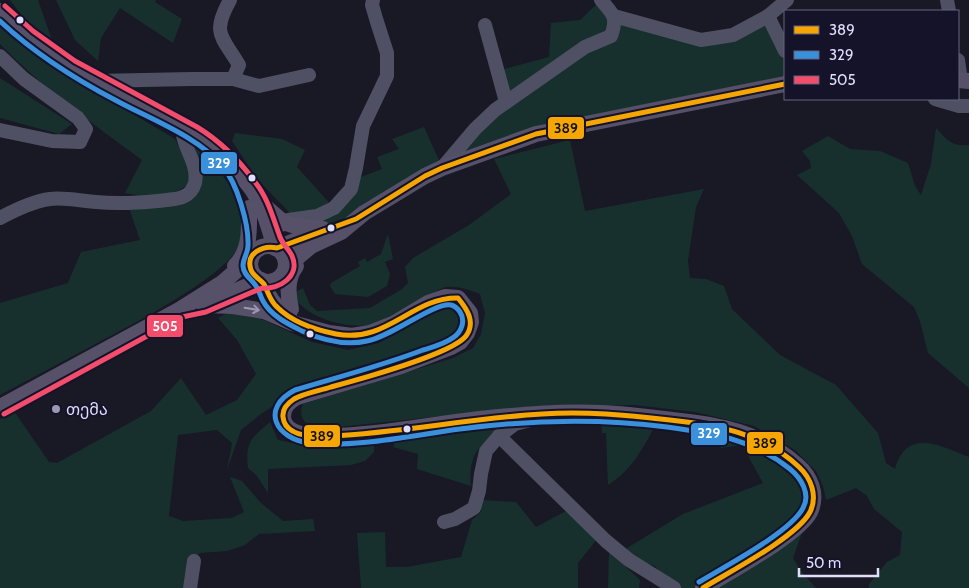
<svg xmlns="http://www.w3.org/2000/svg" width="969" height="588" font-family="Cabin,'Noto Sans Georgian',sans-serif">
<rect width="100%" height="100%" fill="#191825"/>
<!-- green -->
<g fill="#17302e">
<path d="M10,0H38L53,43C39,40 19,11 10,0Z"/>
<path d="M56,0H156L155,2L182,19L173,43L120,8L101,38L98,61L75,40Z"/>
<path d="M601,0L614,16L701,40L768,16L785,51V84L536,134L353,216L320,226L295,223L288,211L257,179L232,141L235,133L282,139L305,150L297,167L334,208L353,180L382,169L377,157L399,149L392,139L424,127L442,167L505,102L497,71L549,57L551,23L580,20Z"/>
<path d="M0,26L57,69L175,139L190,167V183C168,200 150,197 125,193L142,160C93,124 43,88 0,44Z"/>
<path d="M0,78L72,124L59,134L0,118Z"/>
<path d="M936,128C947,140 952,147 969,145V388L928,353L920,321L914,307L862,264L852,236L839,213L797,175L811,168L810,161L802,151L828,136L850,149L880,151L908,163L915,186L921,195L931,164Z"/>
<path d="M570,140L585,211L704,189L696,207L688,261L690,278L706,279L724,286L732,309L780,355L836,385L878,433L886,463L895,469C907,427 940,446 969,457V588H869V584L887,562L900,555L902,532L874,509L867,496L856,488L826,500L823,486L816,471L795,450L754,426L695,412L634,405L530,407L319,429C306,425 297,419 303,404L453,358L473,348L481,334L485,313L480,294C469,290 458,286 446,287C440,288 434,293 429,296C415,304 400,313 385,321C359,333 306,321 292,294L303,288L310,305L317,311L370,308L402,289L408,283L405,267L413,258L469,225L511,194L494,159Z"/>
<path d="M195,148C222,169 250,204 241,241C232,275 123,329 90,347C60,363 30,379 0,395V303L68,283L81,252L140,240L128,205L186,200L196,152Z"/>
<path d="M388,234L393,259L385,262L390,274L387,286L368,297L335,294L330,286L331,283L360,266L358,262L365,258L367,262L381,254Z"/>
<path d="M449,307L459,311C462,321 460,332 451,338L397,361L328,383L301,384L285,391L278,403L261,414L241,430L227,470L232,443L217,430L178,435L169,516L183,521L232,518L244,512L230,477L242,481L261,503L283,521L313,519L315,531L259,534L245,545L227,551L200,553L185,574L183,588H0V419L14,411L49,462L57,463L151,411L181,378L206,415L237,400L256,374L237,340L218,318L229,312L257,317L312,342L348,350L379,343L438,308Z"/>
<path d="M633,421L656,425C641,450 633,469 608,485L606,433H602L601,422Z"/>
<path d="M270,422L278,440L309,446L374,441V452L365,461L351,465L268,469V493L257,476L248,468C245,442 251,438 270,422Z"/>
<path d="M508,425C481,443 468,451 471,486L417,469L418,454L393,447L395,442C431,430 470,428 508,425Z"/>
<path d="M717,433L759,448L799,479L806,494L805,504L795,522L756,552L694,588H680L667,581L655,566L639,561L625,552L627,548L683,514L763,483L742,445L721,448L716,444Z"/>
<path d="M481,500L516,502L536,527L568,510L598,538L578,563V588H361L357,533L385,532L386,567H407L461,557L472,520L481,512Z"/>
<path d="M803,530L793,558L800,570L816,588H717Z"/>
<path d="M609,551L640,580L639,588H608Z"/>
</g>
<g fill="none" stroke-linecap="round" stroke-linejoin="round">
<!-- minor -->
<g stroke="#4f5064" stroke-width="14">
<path d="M947,0L949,11"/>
<path d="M614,16L701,40L733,35L768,16L787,0"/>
<path d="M768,16L785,51"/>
<path d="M485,25L506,102"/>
<path d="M0,56L24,79L78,118L86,129L80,142L52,141L0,130"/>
<path d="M958,60L961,81"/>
<path d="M233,79L259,86L309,75"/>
<path d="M95,81L192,79H233L239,65C222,36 211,34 230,0"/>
<path d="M935,99L959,106H969"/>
<path d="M442,168L475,129L495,110L585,47L611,36C618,17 613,14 601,0"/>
<path d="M0,218C13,211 35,201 50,199C63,197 82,201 96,202C116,204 137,203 157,201C172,199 190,201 195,183C199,163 182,147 182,128"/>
<path d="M281,225L288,220L317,216L334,208L351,189L356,168L363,126L387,76V53L377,22L372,5L373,0"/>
<path d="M499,436L606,541L629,560L674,588"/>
<path d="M444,522L455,519L474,508L479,491L481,474L486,451L499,436L515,424L534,419"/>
<path d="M190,588L194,561"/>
</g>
<!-- major -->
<g stroke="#565169" stroke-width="16">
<path d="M0,11C24,34 53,57 82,74C123,97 170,117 209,144C221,152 242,176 251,188C263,205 269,228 275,248"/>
<path d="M958,80L969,81"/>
<path d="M261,203L283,222L295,226L323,229"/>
<circle cx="268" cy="264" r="18"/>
<path d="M277,248L323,230"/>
<path d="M235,266C251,250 249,229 249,208"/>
<path d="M286,267L311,246L341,232L364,213L425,176L442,168L536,134L785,84"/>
<path d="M262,281C268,296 274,307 289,315"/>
<path d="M208,303L261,280"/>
<path d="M204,305L233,306L264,311L292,323L329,333L352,336L370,333L393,324L428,303L445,297L458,298L470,313L471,322L467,333L460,342L451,347L401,366L297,397C289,402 283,406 283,417C284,438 320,437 334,436C383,435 432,424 480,419C520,415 561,411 601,413C625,414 648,417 672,420C720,425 760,432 797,465C811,477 818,495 810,512C798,535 727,573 703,588"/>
<path d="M291,309C288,294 286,279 296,266"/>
<path d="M0,407L179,310L222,283L251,258"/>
</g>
<!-- bus-1 casing -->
<g stroke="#14132a" stroke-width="9">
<path id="bus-1" d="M703,588C729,572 797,537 810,512C818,496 811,478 799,467C763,433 717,425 670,420C627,415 585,411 542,414C471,418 402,433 331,436C316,437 285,438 283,417C282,409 288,403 294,399C305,393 319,391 331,387C357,380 452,354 466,336C476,322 467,309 458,298C412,297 387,344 336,334C316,330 292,322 277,307C270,301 268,292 264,284C260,279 253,276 251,270C245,253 263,245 277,248L356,219L425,176L442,168L536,134L785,84"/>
</g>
<!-- bus-2 casing -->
<g stroke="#14132a" stroke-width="9">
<path id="bus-2" d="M0,21C35,54 75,79 117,101C150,119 199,137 223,167C237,183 249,224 248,246C248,253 243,258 243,266C244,276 251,278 256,286C259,290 260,296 263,301C271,316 288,324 302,331C322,340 345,346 367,341C391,337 434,302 451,305C455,306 458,309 460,312C466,321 461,332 454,337C445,344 433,347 423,350C381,366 338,377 295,390C260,408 275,439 310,443C355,448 414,435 460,429C529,420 597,418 667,427C712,433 753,439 790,469C801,478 811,494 803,508C791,532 724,567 699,582"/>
</g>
<!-- bus-3 casing -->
<g stroke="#14132a" stroke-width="9">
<path id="bus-3" d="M4,414L182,317L206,312L262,288C279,290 301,276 292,256C289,249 283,245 280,237C273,218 268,198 255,182C239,160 220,141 197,127L75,61L33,31L5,6"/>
</g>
<!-- bus-1 -->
<use href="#bus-1" stroke="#f7a600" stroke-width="5"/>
<!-- bus-2 -->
<use href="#bus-2" stroke="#3a90db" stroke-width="5"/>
<!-- bus-3 -->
<use href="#bus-3" stroke="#f44d6c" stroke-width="5"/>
</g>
<!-- one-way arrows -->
<defs><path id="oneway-shaft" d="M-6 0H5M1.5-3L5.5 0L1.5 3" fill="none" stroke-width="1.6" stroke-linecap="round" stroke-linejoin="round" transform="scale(1.25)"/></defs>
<use stroke="#9a98b3" href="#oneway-shaft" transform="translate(252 309) rotate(9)"/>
<!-- markers -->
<g fill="#dfdffd" stroke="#14132a" stroke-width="2">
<circle cx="20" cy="20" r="4.5"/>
<circle cx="252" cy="178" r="4.5"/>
<circle cx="331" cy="228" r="4.5"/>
<circle cx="310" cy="334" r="4.5"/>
<circle cx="407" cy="429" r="4.5"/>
</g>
<circle fill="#9a99b1" stroke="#14132a" stroke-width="2" cx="56" cy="409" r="5"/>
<g text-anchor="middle" stroke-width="4" stroke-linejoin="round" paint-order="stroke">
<!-- poi labels -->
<g font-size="16" fill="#dfdffd" stroke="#14132a" text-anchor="start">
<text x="66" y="415">თემა</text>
</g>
</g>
<g stroke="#14132a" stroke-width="2">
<rect x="547" y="116" width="38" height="24" rx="5" fill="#f7a600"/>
<rect x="200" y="151" width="38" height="24" rx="5" fill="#3a90db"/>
<rect x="146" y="314" width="38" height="24" rx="5" fill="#f44d6c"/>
<rect x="690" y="422" width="38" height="24" rx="5" fill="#3a90db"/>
<rect x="303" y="424" width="38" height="24" rx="5" fill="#f7a600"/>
<rect x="746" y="431" width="38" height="24" rx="5" fill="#f7a600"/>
</g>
<g font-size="14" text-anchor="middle" font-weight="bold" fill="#fff">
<text x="219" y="168">329</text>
<text x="165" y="331">505</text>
<text x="709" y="438">329</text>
</g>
<g font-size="14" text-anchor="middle" font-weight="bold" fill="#111">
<text x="566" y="133">389</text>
<text x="322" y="441">389</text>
<text x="765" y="448">389</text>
</g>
<!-- legend -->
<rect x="784" y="10" width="175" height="90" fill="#14132a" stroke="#65657e"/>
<rect x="794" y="26" width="25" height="8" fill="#f7a600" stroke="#65657e"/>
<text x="829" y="35" font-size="15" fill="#dfdffd">389</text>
<rect x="794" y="51" width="25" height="8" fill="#3a90db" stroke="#65657e"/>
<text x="829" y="60" font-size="15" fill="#dfdffd">329</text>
<rect x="794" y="76" width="25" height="8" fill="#f44d6c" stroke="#65657e"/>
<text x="829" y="85" font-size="15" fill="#dfdffd">505</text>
<!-- scale -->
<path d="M799 568v8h79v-8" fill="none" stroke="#dfdffd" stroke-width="2.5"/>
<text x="806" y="568" font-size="15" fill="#dfdffd" stroke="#14132a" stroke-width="4" paint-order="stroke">50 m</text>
</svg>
